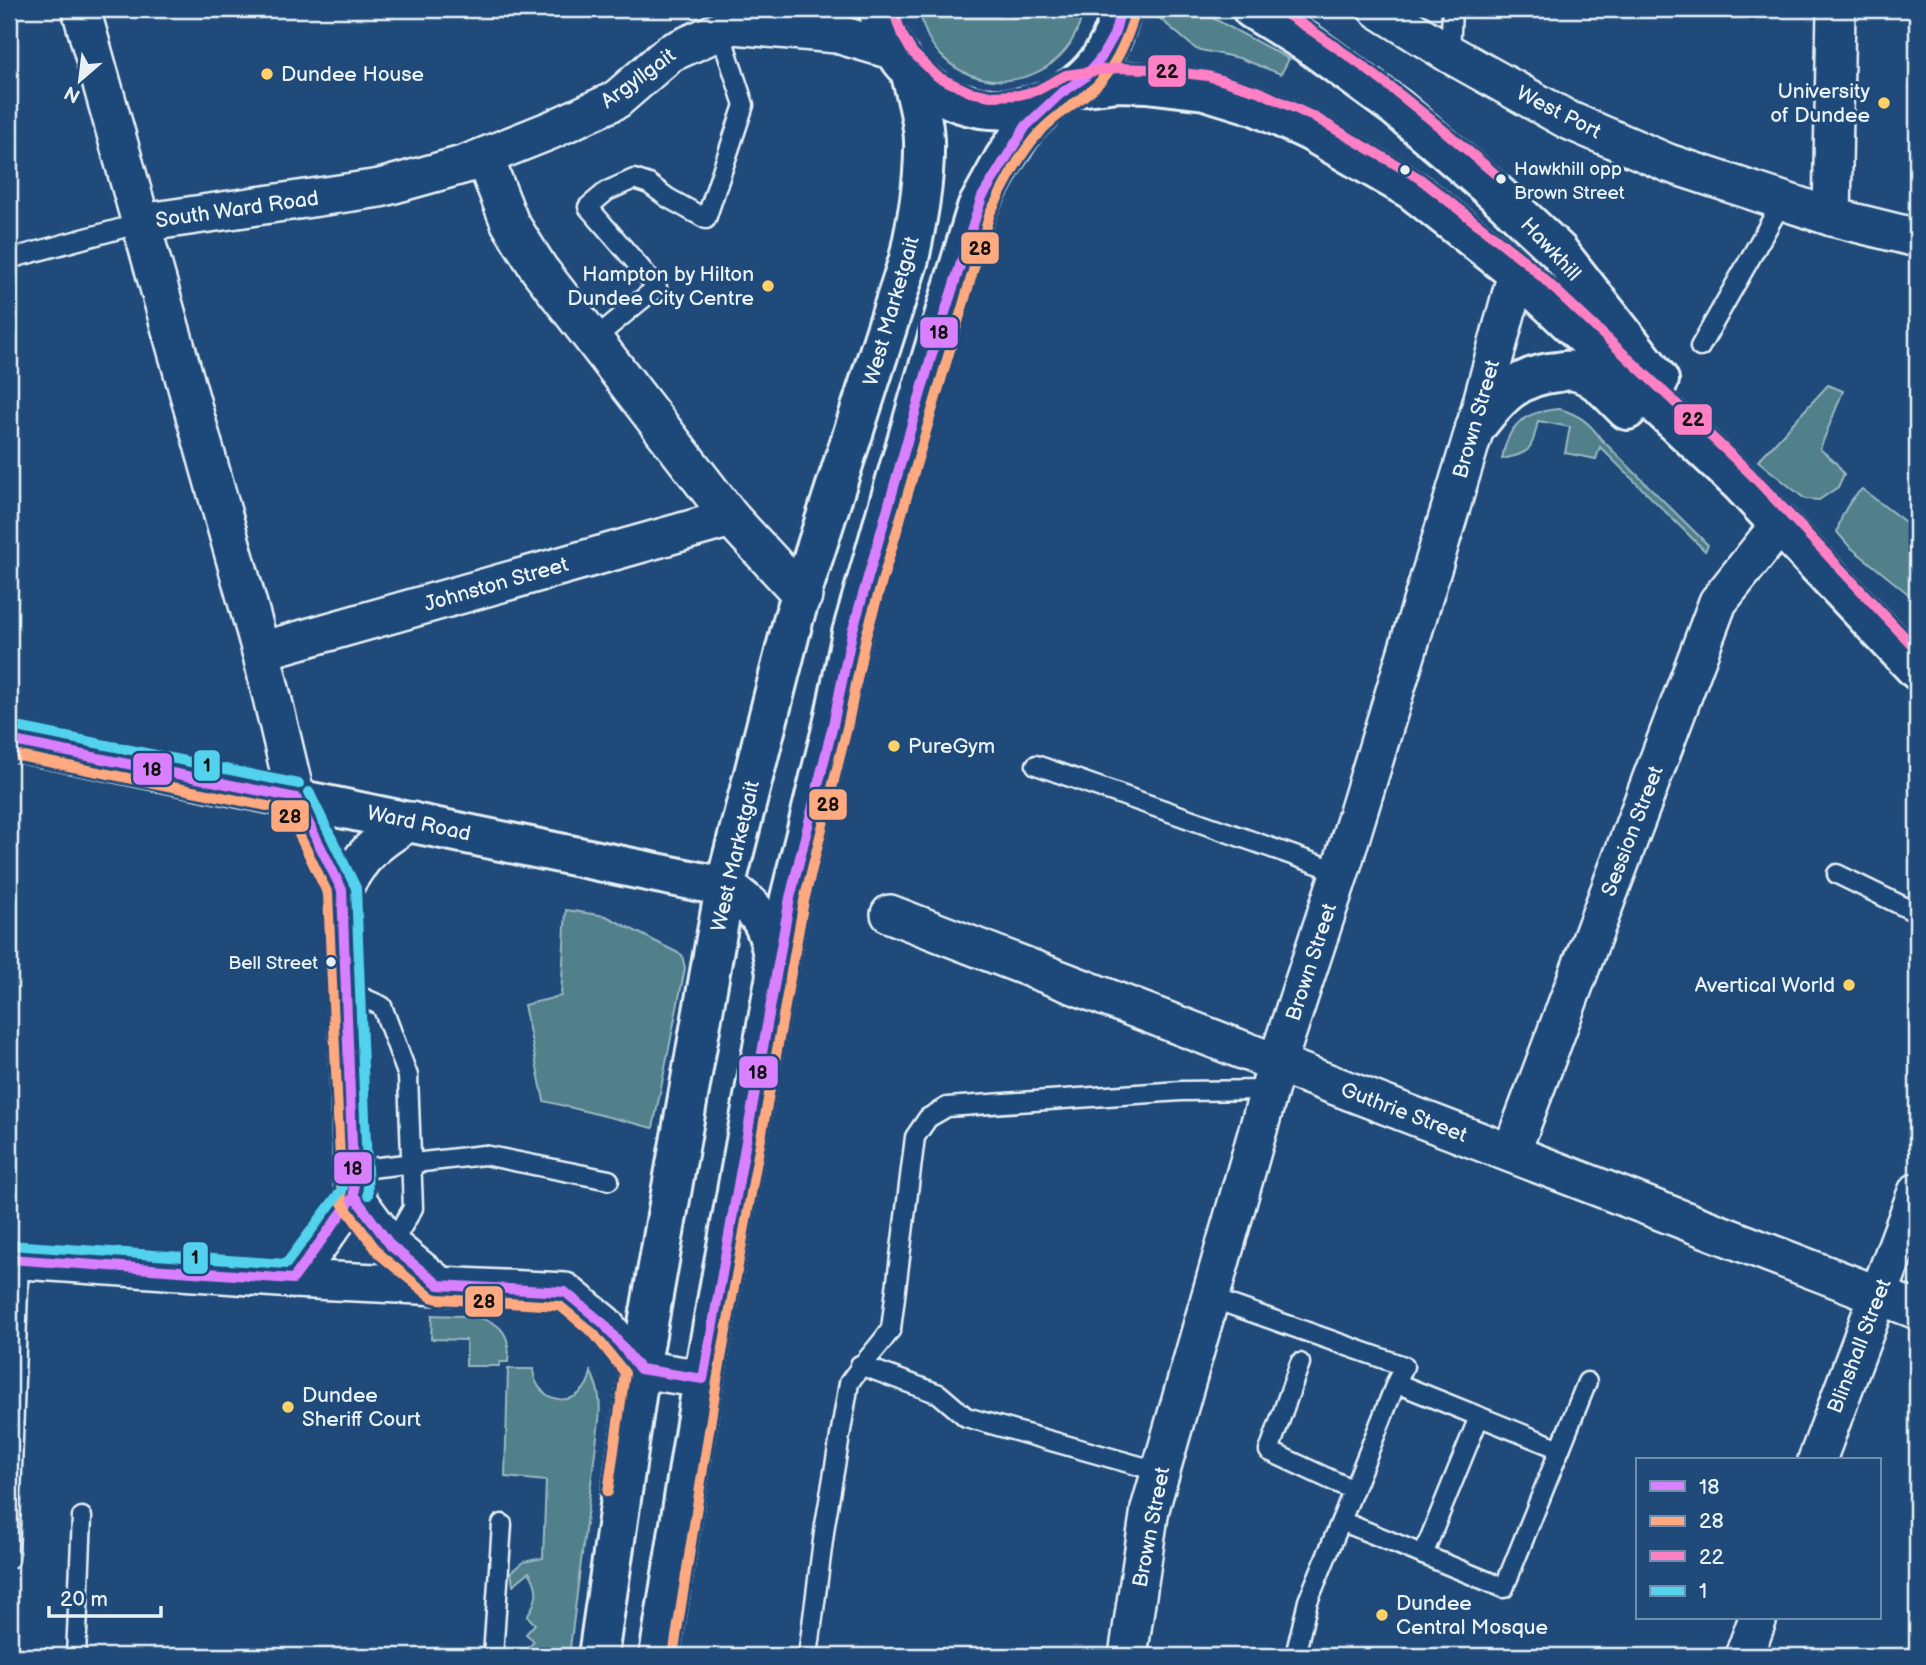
<svg xmlns="http://www.w3.org/2000/svg" width="1926" height="1665" font-family="'Balsamiq Sans',sans-serif">
<rect width="100%" height="100%" fill="#1f4a7a"/>
<filter id="ink" filterUnits="userSpaceOnUse"><feTurbulence type="fractalNoise" baseFrequency=".0143" numOctaves="2"/><feDisplacementMap in="SourceGraphic" scale="14" xChannelSelector="R" yChannelSelector="G"/><feConvolveMatrix kernelMatrix="1 2 1 2 8 2 1 2 1" color-interpolation-filters="sRGB"/></filter>
<g filter="url(#ink)">
<!-- green -->
<g fill="#51808a" stroke="#9cb8c1" stroke-width="2">
<path d="M920,9H1083C1082,21 1076,34 1070,44C1027,106 928,85 920,9Z"/>
<path d="M1157,9H1196L1289,59L1281,74L1239,58L1196,49L1157,16Z"/>
<path d="M1828,385L1843,391L1820,449L1836,463L1844,474L1838,487L1819,500L1805,499L1758,461Z"/>
<path d="M1560,409C1579,415 1589,422 1601,439L1708,545L1705,551L1600,447L1596,459L1565,453L1570,427L1538,421C1531,450 1532,453 1502,459C1508,424 1525,411 1560,409Z"/>
<path d="M1862,489L1917,531V601L1849,546L1837,532C1841,515 1848,501 1862,489Z"/>
<path d="M566,910L606,916L682,955L685,968L653,1128L544,1101L524,1005L561,996Z"/>
<path d="M432,1315C467,1317 515,1310 508,1362H500L499,1366H466V1340L431,1339Z"/>
<path d="M508,1369H533C536,1407 584,1411 591,1372C599,1389 601,1402 599,1421L569,1656H531L526,1651L534,1641L526,1634L535,1624L527,1616C538,1600 540,1589 529,1572L513,1585L511,1572L523,1562L543,1558L546,1481L505,1477Z"/>
</g>
<g fill="none" stroke-linecap="round" stroke-linejoin="round">
<!-- lane casing -->
<g stroke="#e8f1f8" stroke-width="23">
<g id="lane">
<path d="M1450,54L1452,9"/>
<path d="M9,259L141,223"/>
<path d="M594,339L657,287L588,207L607,191L634,179L649,184L668,198L706,219L744,105L720,31"/>
<path d="M1700,347L1782,202"/>
<path d="M1036,765L1340,872"/>
<path d="M1837,874L1917,913"/>
<path d="M345,990L382,1006L408,1076L413,1208L391,1246"/>
<path d="M353,1170L484,1155L609,1180"/>
<path d="M1211,1298L1404,1366L1396,1383"/>
<path d="M1300,1363L1269,1451L1353,1490"/>
<path d="M860,1365L939,1394L966,1417L1161,1472"/>
<path d="M1396,1383L1560,1449L1504,1588L1341,1521Z"/>
<path d="M1560,1449L1587,1382"/>
<path d="M1423,1555L1479,1417"/>
<path d="M9,1559L19,1259"/>
<path d="M76,1656L82,1517"/>
<path d="M493,1656L502,1524"/>
<path d="M808,1656L825,1525L849,1383C861,1364 878,1349 891,1329L915,1137L928,1118L947,1107L1181,1091L1270,1090"/>
<path d="M1295,1656L1308,1601L1341,1521"/>
</g>
</g>
<!-- street casing -->
<g stroke="#e8f1f8" stroke-width="42">
<g id="street">
<path d="M81,9L261,651L296,798L342,890L354,1196L391,1246L439,1285"/>
<path d="M1378,9L1450,54L1568,120L1668,163L1832,217L1917,238"/>
<path d="M733,25L837,34L895,51"/>
<path d="M484,157L510,223L539,269L731,518L803,596"/>
<path d="M1832,217L1836,9"/>
<path d="M141,223L380,188L466,164L551,130L616,100L670,53L733,25L760,9"/>
<path d="M261,651L731,518"/>
<path d="M342,890C363,853 375,843 411,821"/>
<path d="M890,914L1917,1310"/>
<path d="M1511,1153L1718,602L1780,524"/>
<path d="M9,1259L293,1279L565,1292L604,1324L640,1369L703,1379"/>
<path d="M293,1279L354,1196"/>
<path d="M1817,1460L1917,1192"/>
<path d="M1128,1656L1150,1509L1277,1063L1340,872L1475,428L1517,273"/>
<path d="M1744,1656L1758,1618"/>
</g>
</g>
<!-- secondary casing -->
<g stroke="#e8f1f8" stroke-width="44">
<g id="secondary">
<path d="M1252,9L1309,44L1397,108L1499,196L1558,251L1659,380"/>
<path d="M1070,88L1118,82L1147,83L1205,90L1254,105L1310,131L1412,190L1517,273L1740,483L1917,670"/>
<path d="M1475,428C1498,397 1518,375 1558,372C1563,371 1570,370 1575,371C1596,375 1612,396 1627,410"/>
<path d="M9,740L725,887C766,914 768,926 776,973"/>
</g>
</g>
<!-- primary casing -->
<g stroke="#e8f1f8" stroke-width="44">
<g id="primary">
<path d="M878,9C910,143 1094,143 1121,9"/>
<path d="M598,1656L640,1369L725,887L794,617L909,259C917,221 925,180 924,140C923,117 916,94 910,71"/>
<path d="M659,1656L703,1379L790,898L833,725L852,633L920,396L977,208L1004,159L1026,126L1060,94"/>
</g>
</g>
<!-- lane -->
<use href="#lane" stroke="#1f4a7a" stroke-width="18"/>
<!-- street -->
<use href="#street" stroke="#1f4a7a" stroke-width="37"/>
<!-- secondary -->
<use href="#secondary" stroke="#1f4a7a" stroke-width="38"/>
<!-- primary -->
<use href="#primary" stroke="#1f4a7a" stroke-width="38"/>
<!-- bus-1 casing -->
<g stroke="#1f4a7a" stroke-width="16">
<g id="bus-1">
<path d="M9,740L296,798"/>
<path d="M296,798L342,890L354,1196L391,1246L439,1285L565,1292L604,1324L640,1369L703,1379L790,898L833,725L852,633L934,347L982,197L1026,126L1060,94L1085,77L1101,58L1114,35L1121,9"/>
<path d="M9,1259L293,1279L354,1196"/>
</g>
</g>
<!-- bus-2 casing -->
<g stroke="#1f4a7a" stroke-width="16">
<g id="bus-2">
<path d="M9,754L287,810L328,894L342,1203L380,1255L431,1297L438,1299L560,1306L594,1334L625,1373L608,1492"/>
<path d="M673,1656L717,1381L804,901L847,728L866,636L990,213C1004,187 1017,158 1037,135C1054,115 1076,104 1095,87C1116,67 1127,40 1135,13"/>
</g>
</g>
<!-- bus-3 casing -->
<g stroke="#1f4a7a" stroke-width="16">
<g id="bus-3">
<path d="M893,9L901,33L912,52L938,77L970,92L991,96L1019,95L1038,90L1066,75L1117,68L1149,69L1208,76L1260,92L1316,118L1419,178L1527,263L1750,473L1917,650"/>
<path d="M1278,9C1360,59 1429,117 1501,179"/>
</g>
</g>
<!-- bus-4 casing -->
<g stroke="#1f4a7a" stroke-width="16">
<g id="bus-4">
<path d="M12,726L299,784"/>
<path d="M309,792L356,888L368,1195"/>
<path d="M10,1245L286,1264L343,1188"/>
</g>
</g>
<!-- bus-1 -->
<use href="#bus-1" stroke="#d880ff" stroke-width="10"/>
<!-- bus-2 -->
<use href="#bus-2" stroke="#ffa980" stroke-width="10"/>
<!-- bus-3 -->
<use href="#bus-3" stroke="#ff80c5" stroke-width="10"/>
<!-- bus-4 -->
<use href="#bus-4" stroke="#53d2ee" stroke-width="10"/>
</g>
</g>
<!-- markers -->
<g fill="#ffd166" stroke="#1f4a7a" stroke-width="2.5">
<circle cx="267" cy="74" r="7"/>
<circle cx="1884" cy="103" r="7"/>
<circle cx="768" cy="286" r="7"/>
<circle cx="894" cy="746" r="7"/>
<circle cx="1849" cy="985" r="7"/>
<circle cx="288" cy="1407" r="7"/>
<circle cx="1382" cy="1615" r="7"/>
</g>
<g fill="#e8f1f8" stroke="#1f4a7a" stroke-width="2.5">
<circle cx="1405" cy="170" r="6"/>
<circle cx="1501" cy="179" r="6"/>
<circle cx="331" cy="962" r="6"/>
</g>
<g text-anchor="middle" stroke-width="6" stroke-linejoin="round" paint-order="stroke">
<!-- bus labels -->
<g font-size="19" fill="#e8f1f8" stroke="#1f4a7a" text-anchor="start">
<text x="1514" y="175">Hawkhill opp<tspan x="1514" dy="24">Brown Street</tspan></text>
<text x="318" y="969" text-anchor="end">Bell Street</text>
</g>
<!-- poi labels -->
<g font-size="21" fill="#e8f1f8" stroke="#1f4a7a" text-anchor="start">
<text x="281" y="81">Dundee House</text>
<text x="1870" y="98" text-anchor="end">University<tspan x="1870" dy="24">of Dundee</tspan></text>
<text x="754" y="281" text-anchor="end">Hampton by Hilton<tspan x="754" dy="24">Dundee City Centre</tspan></text>
<text x="908" y="753">PureGym</text>
<text x="1835" y="992" text-anchor="end">Avertical World</text>
<text x="302" y="1402">Dundee<tspan x="302" dy="24">Sheriff Court</tspan></text>
<text x="1396" y="1610">Dundee<tspan x="1396" dy="24">Central Mosque</tspan></text>
</g>
<!-- street labels -->
<g font-size="21" fill="#e8f1f8" stroke="#1f4a7a">
<text transform="translate(638 78) rotate(-36)" y="7">Argyllgait</text>
<text transform="translate(1559 112) rotate(27)" y="7">West Port</text>
<text transform="translate(237 209) rotate(-8)" y="7">South Ward Road</text>
<text transform="translate(1551 249) rotate(47)" y="7">Hawkhill</text>
<text transform="translate(891 311) rotate(-74)" y="7">West Marketgait</text>
<text transform="translate(1476 419) rotate(-74)" y="7">Brown Street</text>
<text transform="translate(496 584) rotate(-16)" y="7">Johnston Street</text>
<text transform="translate(419 823) rotate(12)" y="7">Ward Road</text>
<text transform="translate(1632 831) rotate(-69)" y="7">Session Street</text>
<text transform="translate(735 856) rotate(-77)" y="7">West Marketgait</text>
<text transform="translate(1311 962) rotate(-72)" y="7">Brown Street</text>
<text transform="translate(1404 1112) rotate(21)" y="7">Guthrie Street</text>
<text transform="translate(1859 1346) rotate(-69)" y="7">Blinshall Street</text>
<text transform="translate(1151 1527) rotate(-79)" y="7">Brown Street</text>
</g>
</g>
<g stroke="#1f4a7a" stroke-width="2.5">
<rect x="1147" y="54" width="40" height="34" rx="7" fill="#ff80c5"/>
<rect x="960" y="231" width="40" height="34" rx="7" fill="#ffa980"/>
<rect x="919" y="316" width="40" height="33" rx="7" fill="#d880ff"/>
<rect x="1673" y="403" width="40" height="33" rx="7" fill="#ff80c5"/>
<rect x="193" y="749" width="28" height="33" rx="7" fill="#53d2ee"/>
<rect x="132" y="752" width="41" height="34" rx="7" fill="#d880ff"/>
<rect x="808" y="788" width="40" height="33" rx="7" fill="#ffa980"/>
<rect x="270" y="799" width="40" height="34" rx="7" fill="#ffa980"/>
<rect x="738" y="1055" width="41" height="34" rx="7" fill="#d880ff"/>
<rect x="333" y="1151" width="40" height="34" rx="7" fill="#d880ff"/>
<rect x="182" y="1241" width="27" height="34" rx="7" fill="#53d2ee"/>
<rect x="464" y="1285" width="40" height="33" rx="7" fill="#ffa980"/>
</g>
<g font-size="19" text-anchor="middle" font-weight="bold" fill="#111">
<text x="1167" y="78">22</text>
<text x="980" y="255">28</text>
<text x="939" y="339">18</text>
<text x="1693" y="426">22</text>
<text x="207" y="772">1</text>
<text x="152" y="776">18</text>
<text x="828" y="811">28</text>
<text x="290" y="823">28</text>
<text x="758" y="1079">18</text>
<text x="353" y="1175">18</text>
<text x="195" y="1264">1</text>
<text x="484" y="1308">28</text>
</g>
<!-- margin -->
<rect width="1926" height="1665" fill="none" stroke="#1f4a7a" stroke-width="35"/>
<rect x="18" y="18" width="1891" height="1630" fill="none" stroke="#e8f1f8" stroke-width="2.5" filter="url(#ink)"/>
<!-- legend -->
<rect x="1636" y="1458" width="245" height="161" fill="#1f4a7a" stroke="#6f8dac" stroke-width="2"/>
<rect x="1650" y="1481" width="35" height="10" fill="#d880ff" stroke="#6f8dac" stroke-width="2"/>
<text x="1699" y="1494" font-size="21" fill="#e8f1f8">18</text>
<rect x="1650" y="1516" width="35" height="10" fill="#ffa980" stroke="#6f8dac" stroke-width="2"/>
<text x="1699" y="1528" font-size="21" fill="#e8f1f8">28</text>
<rect x="1650" y="1551" width="35" height="10" fill="#ff80c5" stroke="#6f8dac" stroke-width="2"/>
<text x="1699" y="1564" font-size="21" fill="#e8f1f8">22</text>
<rect x="1650" y="1586" width="35" height="10" fill="#53d2ee" stroke="#6f8dac" stroke-width="2"/>
<text x="1699" y="1598" font-size="21" fill="#e8f1f8">1</text>
<!-- north arrow -->
<g transform="translate(80 80) rotate(208)" stroke="#1f4a7a" stroke-width="5" paint-order="stroke">
<path d="M0-5L12 26L0 18L-12 26Z" fill="#e8f1f8"/>
<text y="-10" font-size="19" font-weight="bold" text-anchor="middle" fill="#e8f1f8">N</text>
</g>
<!-- scale -->
<path d="M49 1606v10h112v-10" fill="none" stroke="#e8f1f8" stroke-width="3.5"/>
<text x="60" y="1606" font-size="21" fill="#e8f1f8" stroke="#1f4a7a" stroke-width="5" paint-order="stroke">20 m</text>
</svg>
